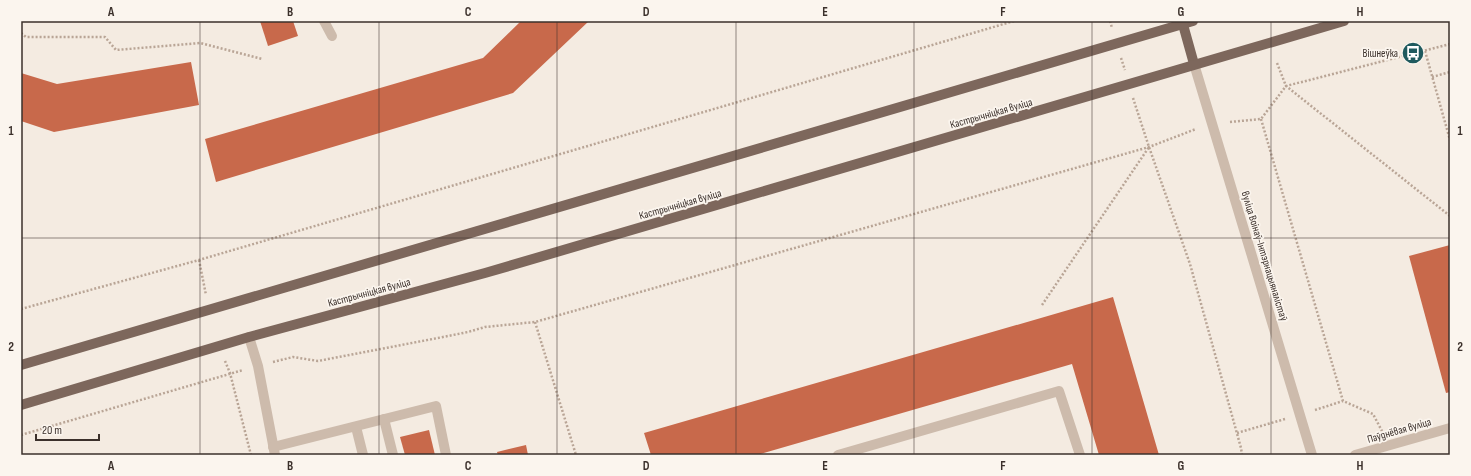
<svg xmlns="http://www.w3.org/2000/svg" width="1471" height="476" font-family="'Sofia Sans Condensed',sans-serif">
<rect width="100%" height="100%" fill="#f4ebe1"/>
<!-- building -->
<g fill="#c8694b">
<path d="M260,21H293L298,36L268,46Z"/>
<path d="M521,21H589L513,93L216,182L205,139L483,58Z"/>
<path d="M191,62L199,105L54,132L21,121V73L57,84Z"/>
<path d="M1450,245V392L1446,393L1409,256Z"/>
<path d="M1113,297L1159,455H1099L1072,364L757,455H651L644,433Z"/>
<path d="M429,430L435,455H405L400,437Z"/>
<path d="M526,445L528,455H498L497,452Z"/>
</g>
<g fill="none" stroke-linecap="round" stroke-linejoin="round">
<!-- path -->
<g stroke="#b9a596" stroke-width="2.5" stroke-dasharray="2 2" stroke-linecap="butt">
<path d="M1110,21L1112,28"/>
<path d="M21,33L26,37H105L116,50L200,43L262,59"/>
<path d="M1425,51L1450,140"/>
<path d="M1121,58L1125,70"/>
<path d="M1277,63L1286,86L1450,216"/>
<path d="M1432,77L1450,72"/>
<path d="M1133,98L1149,147L1190,264L1241,448L1242,455"/>
<path d="M1261,119L1343,401L1373,414L1382,431"/>
<path d="M1230,122L1261,119L1286,86L1450,44"/>
<path d="M199,260L206,295"/>
<path d="M1042,305L1149,147"/>
<path d="M21,309L199,260L1014,21"/>
<path d="M535,322L576,455"/>
<path d="M225,361L230,373L251,455"/>
<path d="M273,362L293,357L318,361L443,337L468,332L485,327L535,322L1149,147L1196,129"/>
<path d="M1315,410L1343,401"/>
<path d="M1237,433L1285,419"/>
<path d="M21,435L243,370"/>
</g>
<!-- minor -->
<g stroke="#cdbbac" stroke-width="10">
<path d="M324,21L332,36"/>
<path d="M1194,64L1312,455"/>
<path d="M249,337L258,366L275,455"/>
<path d="M384,419L393,455"/>
<path d="M356,427L363,455"/>
<path d="M273,447L436,406L446,455"/>
<path d="M838,455L1059,391L1080,455"/>
<path d="M1355,455L1450,428"/>
</g>
<!-- major -->
<g stroke="#7d675c" stroke-width="10">
<path d="M1182,21L1194,64"/>
<path d="M21,365L1193,21"/>
<path d="M21,405L249,337L485,273L1344,21"/>
</g>
</g>
<!-- grid -->
<path fill="none" stroke="#3b302b" stroke-width="1" stroke-opacity="0.55" d="M200,21V455M379,21V455M557,21V455M736,21V455M914,21V455M1092,21V455M1271,21V455M21,238H1450"/>
<!-- icons -->
<defs>
<g id="bus-disc" transform="scale(1.15)"><circle r="9.5" fill="#1f5a5e" stroke="#fbf5ee"/><path d="M-5-6H5V4H4V6H2V4H-2V6H-4V4H-5ZM-3.5-4V0h7V-4ZM-3.5 1.2v1.5H-2V1.2ZM2 1.2v1.5H3.5V1.2Z" fill="#fff"/></g>
</defs>
<g fill-rule="evenodd">
<use href="#bus-disc" x="1413" y="53"/>
</g>
<g text-anchor="middle" stroke-width="3.5" stroke-linejoin="round" paint-order="stroke">
<!-- poi labels -->
<g font-size="11" fill="#3b302b" stroke="#fbf5ee" text-anchor="end">
<text x="1398" y="57">Вішнеўка</text>
</g>
<!-- street labels -->
<g font-size="11" fill="#3b302b" stroke="#fbf5ee">
<text transform="translate(991 113) rotate(-16)" y="4">Кастрычніцкая вуліца</text>
<text transform="translate(680 204) rotate(-16)" y="4">Кастрычніцкая вуліца</text>
<text transform="translate(1265 256) rotate(73)" y="4">вуліца Воінаў-Інтэрнацыяналістаў</text>
<text transform="translate(369 292) rotate(-15)" y="4">Кастрычніцкая вуліца</text>
<text transform="translate(1399 430) rotate(-16)" y="4">Паўднёвая вуліца</text>
</g>
</g>
<!-- border -->
<rect width="1471" height="476" fill="none" stroke="#fbf5ee" stroke-width="44"/>
<!-- scale -->
<path d="M36 434v6h63v-6" fill="none" stroke="#3b302b" stroke-width="2"/>
<text x="42" y="434" font-size="12" fill="#3b302b" stroke="#fbf5ee" stroke-width="3" paint-order="stroke">20 m</text>
<rect x="22" y="22" width="1427" height="432" fill="none" stroke="#3b302b" stroke-width="1.5"/>
<g font-size="13" text-anchor="middle" font-weight="bold" fill="#3b302b">
<text x="111" y="16">A</text>
<text x="290" y="16">B</text>
<text x="468" y="16">C</text>
<text x="646" y="16">D</text>
<text x="825" y="16">E</text>
<text x="1003" y="16">F</text>
<text x="1181" y="16">G</text>
<text x="1360" y="16">H</text>
<text x="11" y="135">1</text>
<text x="1460" y="135">1</text>
<text x="11" y="351">2</text>
<text x="1460" y="351">2</text>
<text x="111" y="470">A</text>
<text x="290" y="470">B</text>
<text x="468" y="470">C</text>
<text x="646" y="470">D</text>
<text x="825" y="470">E</text>
<text x="1003" y="470">F</text>
<text x="1181" y="470">G</text>
<text x="1360" y="470">H</text>
</g>
</svg>
